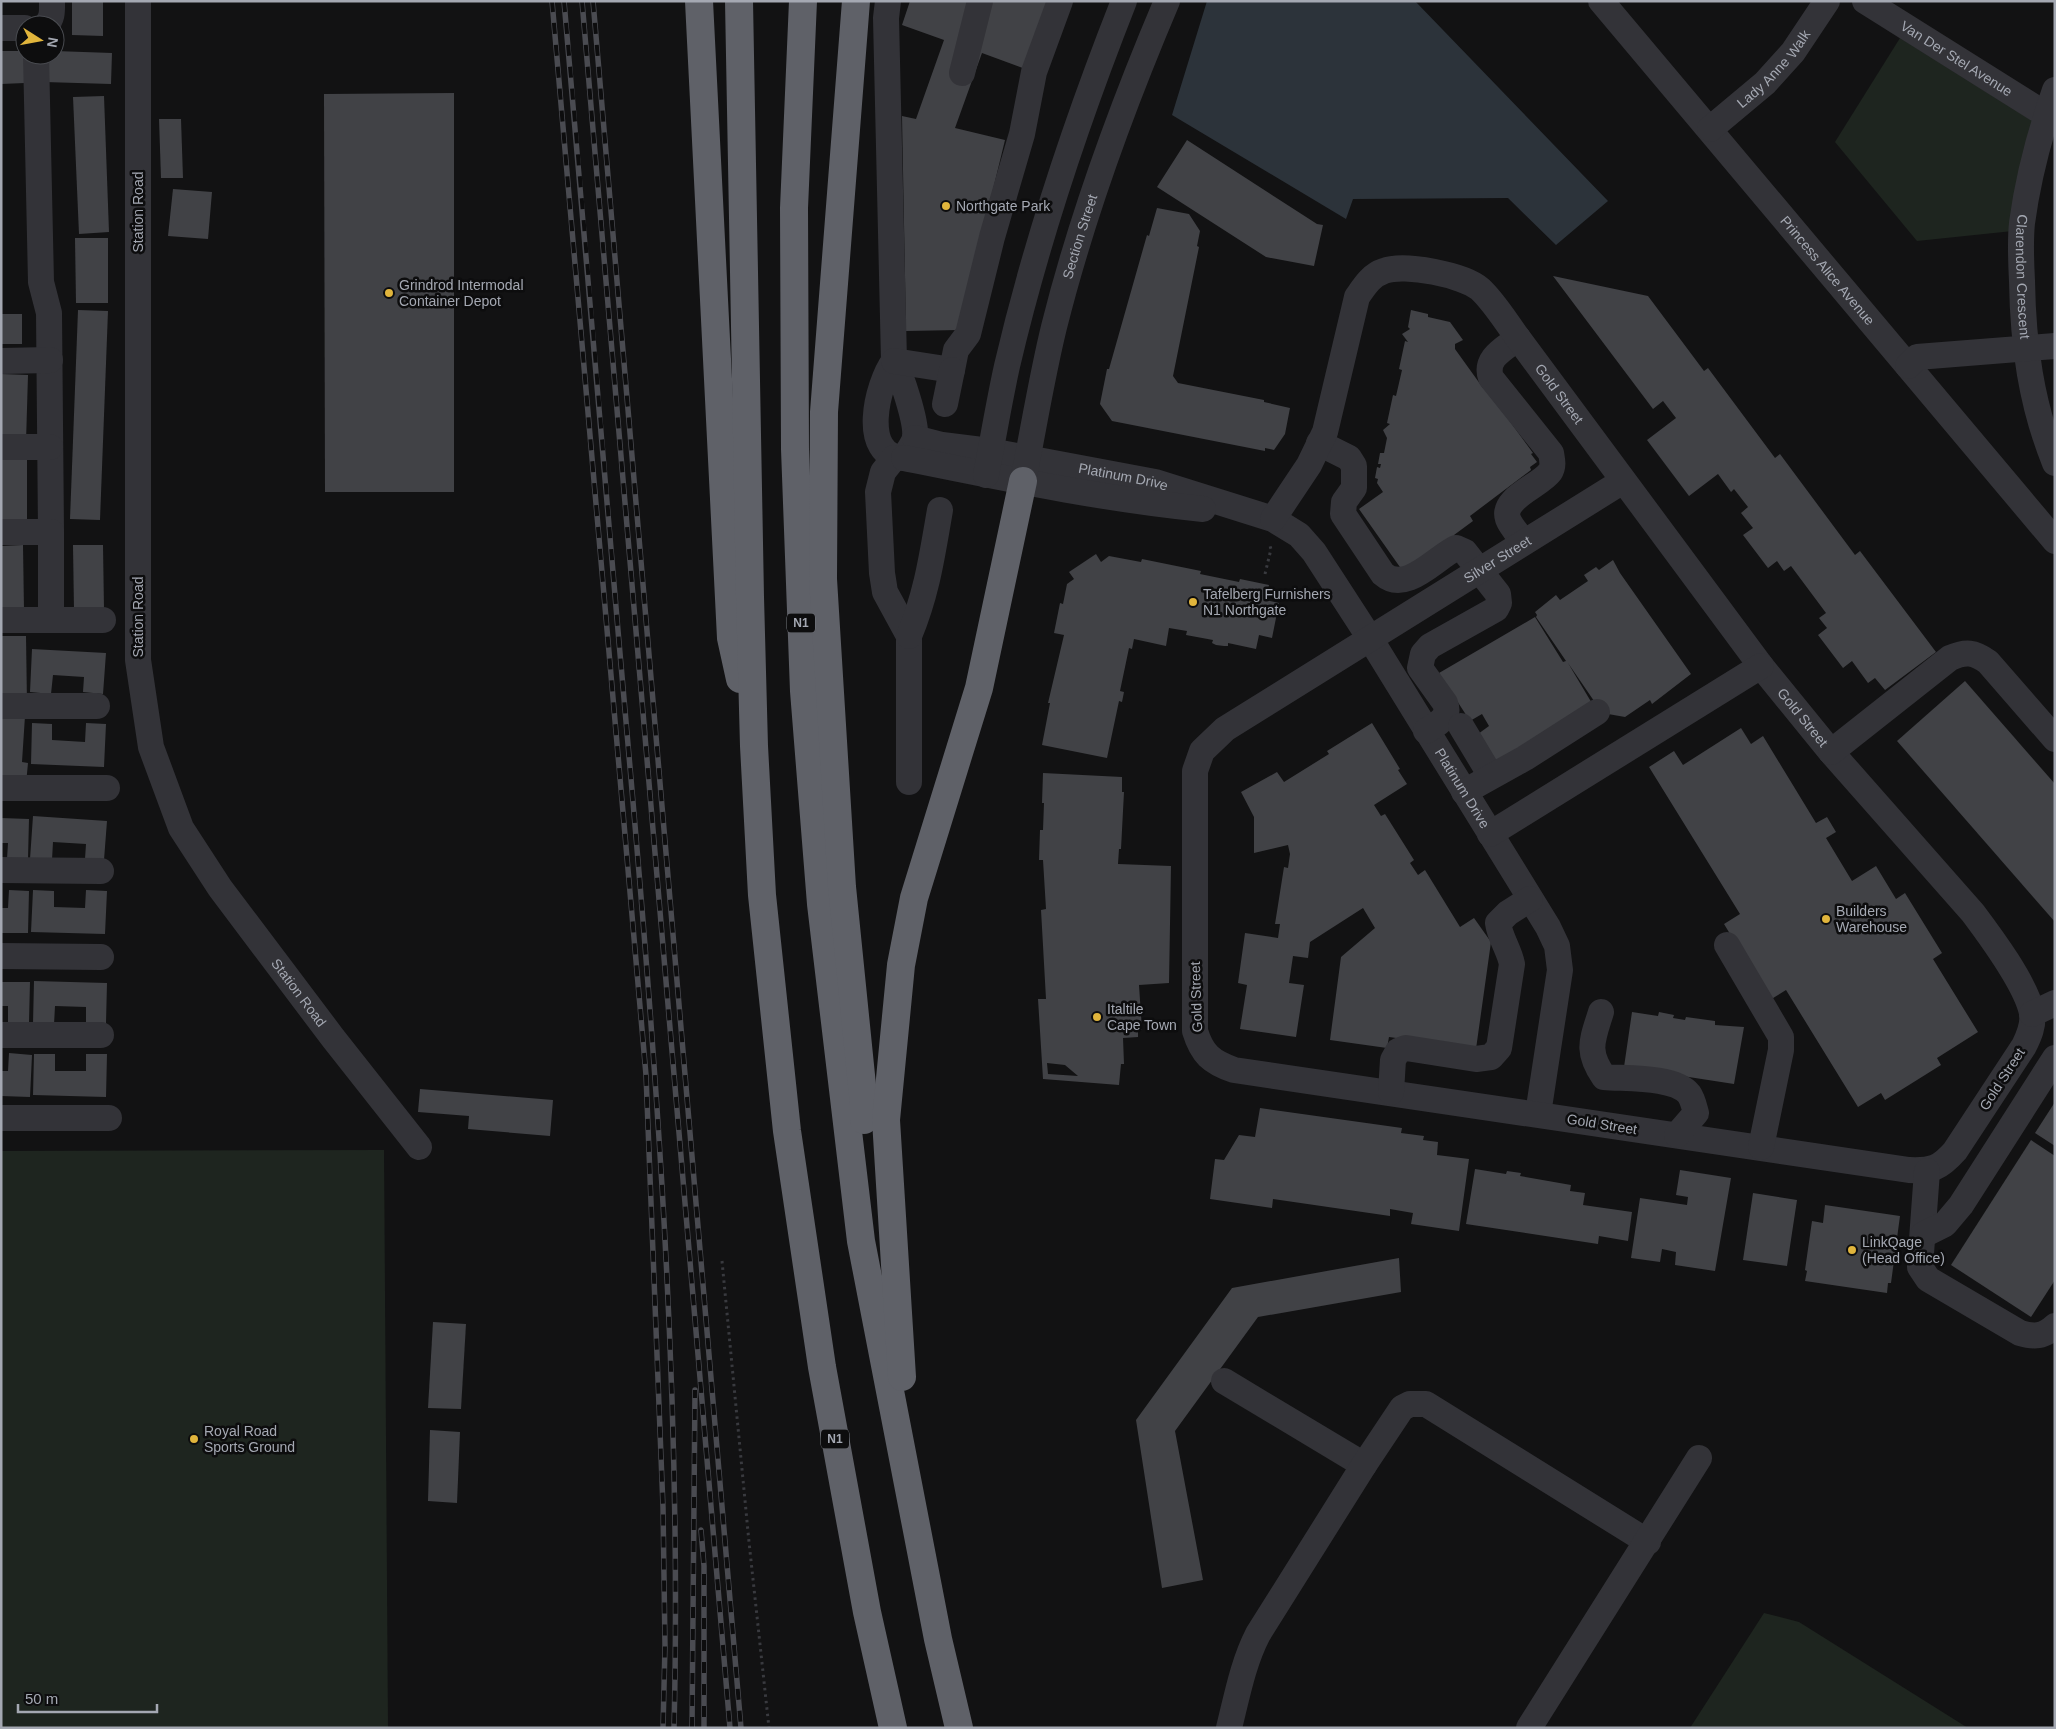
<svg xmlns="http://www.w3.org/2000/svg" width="2056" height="1729" font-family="Arial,sans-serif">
<rect width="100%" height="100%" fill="#121213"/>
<!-- green -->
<g fill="#1e251f">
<path d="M1900,38L2034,122L2013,231L1917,241L1835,142Z"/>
<path d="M384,1150L388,1728H1V1151Z"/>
<path d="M1764,1613L1799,1622L1968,1728H1690Z"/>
</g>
<!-- water -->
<path fill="#2c333a" d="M1207,1H1415L1608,201L1556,245L1508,198L1353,199L1346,219L1172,115Z"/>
<!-- building -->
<g fill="#414246" fill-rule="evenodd">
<path d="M72,1H103V36L72,35Z"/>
<path d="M910,1H1052L1028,70L982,53L955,128L1005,140L959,330L906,331L902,116L916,119L944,40L902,25Z"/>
<path d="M1,51H24L25,83L1,84Z"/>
<path d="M55,51L112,53L111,84L44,82L45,55H55Z"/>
<path d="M454,93V492H325L324,94Z"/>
<path d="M104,96L109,232L79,234L73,97Z"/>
<path d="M159,119H181L183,178H161Z"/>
<path d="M1187,140L1317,224L1323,225L1314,266L1266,257L1157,187Z"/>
<path d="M173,189L212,192L208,239L168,236Z"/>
<path d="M1157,208L1189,214L1200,231L1197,246L1199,247L1173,376L1178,383L1264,400V402L1290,408L1285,434L1274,450L1265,448V451L1112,421L1100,404L1107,369H1109L1147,235L1149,236Z"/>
<path d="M75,238H108V303H76Z"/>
<path d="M1553,276L1648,296L1704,371L1708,368L1775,458L1780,454L1855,555L1860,551L1936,652L1885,690L1875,678L1868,683L1852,661L1843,668L1818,635L1827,628L1819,618L1826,613L1791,566L1784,571L1777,561L1768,568L1743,535L1753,528L1741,513L1748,507L1734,489L1731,492L1718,474L1689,496L1647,440L1676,418L1663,401L1653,409Z"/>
<path d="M78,310L108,311L100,520L70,519Z"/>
<path d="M1411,310L1428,314V317L1450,322L1463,340L1455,344V349L1483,388L1485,387L1533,453L1531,454L1537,462L1530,467L1531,470L1470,516L1473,521L1454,535L1457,539L1402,570L1359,509L1383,492L1377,483L1378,479L1375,478L1377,467L1380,468L1381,464H1378L1380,453H1384L1387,438L1383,430L1390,424L1387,423L1393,395L1396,396L1402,370L1399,369L1405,341L1408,342L1402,334L1410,329L1408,327Z"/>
<rect x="1" y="314" width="21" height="30"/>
<path d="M1,374L28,375L26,442H1Z"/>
<rect x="1" y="454" width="26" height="70"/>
<path d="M23,545L24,611H1V546Z"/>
<path d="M73,545H103L104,610L74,611Z"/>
<path d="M1096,554L1101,562L1109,556L1141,562L1142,559L1201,571L1200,574L1239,582L1240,579L1269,585L1266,600L1279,603L1272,638L1259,635L1256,649L1228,643V646H1224L1216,645L1212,643L1213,640L1186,635L1187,631L1169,628L1166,646L1134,639L1132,649L1129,648L1120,691L1124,692L1122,702L1119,701L1107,758L1042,745L1050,703H1048L1064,635L1054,633L1060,603L1063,604L1067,584L1074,579L1069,572Z"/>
<path d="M1613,560L1620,573L1691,674L1652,704L1650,700L1625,717L1608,714L1605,717L1568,663L1593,705L1498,767L1478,734L1489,726L1482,714L1470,721L1439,673L1535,617L1563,662L1566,661L1536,617L1537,615L1535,612L1556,595L1560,600L1588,581L1584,575L1596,567L1599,570Z"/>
<path d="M1,636H26L27,704H1Z"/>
<path d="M32,649L106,653L103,694L83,692L84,677L53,675L51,694L30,692Z"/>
<path d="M1965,681L2055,784V922L1897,741Z"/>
<path d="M1,714L25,716L22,762L28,763L26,784L1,782Z"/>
<path d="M32,723L52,724V740L85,742L86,723L106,724L104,767L31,764Z"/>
<path d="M1372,723L1400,769L1398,770L1407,784L1374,805L1381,816L1385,814L1414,860L1410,863L1418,875L1425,870L1460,927L1474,918L1491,942L1476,1049L1389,1037L1387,1048L1330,1040L1341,957L1375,928L1363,908L1310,942L1308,958L1293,956L1289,983L1304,985L1296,1037L1240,1029L1247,985L1238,983L1245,933L1278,938L1280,924H1275L1284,867L1288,868L1290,854L1288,845L1254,853V817L1241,792L1277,772L1284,782L1329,754L1327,751Z"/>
<path d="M1741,728L1751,744L1763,736L1816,823L1827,817L1836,832L1826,838L1852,881L1876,866L1896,899L1905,893L1942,953L1933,959L1978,1032L1937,1058L1941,1065L1885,1100L1881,1093L1858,1107L1786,990L1770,1000L1724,924L1740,914L1649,767L1674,751L1683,765Z"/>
<path d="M1043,773L1122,777V792H1124L1121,849H1119L1118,864L1171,866L1169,983L1139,985L1142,1030H1138V1037L1123,1038L1124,1064H1121L1119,1085L1043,1079L1038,999H1046L1041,910L1046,909L1043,860H1039L1040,830H1043L1044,803H1042ZM1047,1063L1065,1065L1078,1076L1048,1074Z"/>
<path d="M33,816L107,821L104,860L85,859L86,844L53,842L52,860L30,859Z"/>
<path d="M1,818L29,819L28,859H7L8,843H1Z"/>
<path d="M9,890L29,891L28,933H1V908H8Z"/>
<path d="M33,890L54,891V907L85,908L86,890L107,891L105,934L31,932Z"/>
<path d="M34,981L107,983L106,1023L86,1022V1007L55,1006L54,1025L33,1024Z"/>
<path d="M1,982H30L29,1023H8V1006H1Z"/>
<path d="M1632,1012L1658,1016L1659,1012L1674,1015L1673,1018L1685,1020L1686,1017L1715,1021V1025L1744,1027L1734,1084L1624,1067Z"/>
<path d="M9,1053L32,1055L30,1097L1,1096V1071H8Z"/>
<path d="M34,1054H55V1071H86V1054H107L106,1097L33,1095Z"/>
<path d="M420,1089L553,1100L550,1136L468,1129L469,1116L418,1112Z"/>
<path d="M2055,1102V1146L2035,1133Z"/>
<path d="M1260,1108L1402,1128L1401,1133L1424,1136L1423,1140L1438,1142L1437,1155L1469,1159L1459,1231L1411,1224L1413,1213L1390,1209V1216L1273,1199L1272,1208L1210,1199L1215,1159L1224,1160L1239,1135L1255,1137Z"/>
<path d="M2031,1140L2055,1156V1280L2031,1317L1951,1265Z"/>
<path d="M1475,1169L1506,1174L1507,1171L1521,1173L1520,1176L1571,1185L1570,1191L1585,1193L1583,1205L1632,1212L1628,1241L1599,1236L1598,1244L1466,1224Z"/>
<path d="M1680,1170L1731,1178L1715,1271L1675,1265L1676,1252L1662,1249L1660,1262L1631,1258L1640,1198L1687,1205L1688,1197L1676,1195Z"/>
<path d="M1753,1193L1797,1200L1787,1266L1743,1260Z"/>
<path d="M1825,1205L1900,1216L1891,1283H1888L1887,1293L1805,1281L1807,1271L1805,1270L1812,1221L1823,1223Z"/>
<path d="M1399,1258L1401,1292L1258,1317L1175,1431L1203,1580L1162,1588L1136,1420L1232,1288Z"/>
<path d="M433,1322L466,1324L461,1409L428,1408Z"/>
<path d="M430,1430L460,1432L457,1503L428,1501Z"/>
</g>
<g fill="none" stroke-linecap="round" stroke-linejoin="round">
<!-- path -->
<g stroke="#393a3f" stroke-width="3" stroke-dasharray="2.5 4" stroke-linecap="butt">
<path d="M1265,574L1271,549L1269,543"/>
<path d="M722,1261L749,1542L769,1728"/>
</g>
<!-- minor -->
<g stroke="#333338" stroke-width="26">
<path id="s1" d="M138,1V660L151,747L181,828L220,888L333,1038L419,1147"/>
<path d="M888,1L886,18L894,361C901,375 917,422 915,437C914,444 907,452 904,458C859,457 877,384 894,361"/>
<path id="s2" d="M1601,1L2055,541"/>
<path id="s3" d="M1865,1L2037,109L2047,113"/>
<path d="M46,25C53,18 52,10 52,1"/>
<path d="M1,28H25"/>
<path d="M36,55L41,282L49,313L51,532"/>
<path d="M962,73L980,1"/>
<path id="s4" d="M2055,90C2040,133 2028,178 2022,223C2020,242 2021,262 2022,281C2023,344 2031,404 2055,463"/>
<path id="s5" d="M1710,129L1765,83L1793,52L1827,1"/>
<path d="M1518,338C1504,349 1484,358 1491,378L1551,453C1552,459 1554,466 1550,472C1540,486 1501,498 1508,519C1511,527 1519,535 1524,542"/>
<path d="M1,361L50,360"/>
<path d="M894,361L952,370L956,350L968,334L992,237L1022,134L1034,72L1060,1"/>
<path d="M1908,366L1917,357L2055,346"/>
<path d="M945,404L952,370"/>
<path id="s6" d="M915,438L942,445L990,451L1155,482L1273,519L1299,535L1314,552L1371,640L1548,927L1557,946L1560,970L1538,1114"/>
<path d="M1319,443L1349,458L1354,466V488L1344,502L1343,514L1383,574C1406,594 1435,558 1456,548L1465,552L1498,594L1499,603L1496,609L1430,646L1423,654L1420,668L1445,703C1451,718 1437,724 1426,731"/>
<path d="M1,447H50"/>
<path d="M894,458L883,472L878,492L882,573L885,592L909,636V782"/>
<path d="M904,458C1003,478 1102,499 1203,509"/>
<path d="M986,475C993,439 999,402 1007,366C1036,242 1077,120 1124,1"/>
<path id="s7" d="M1024,476C1034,426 1042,376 1054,327C1082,215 1122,107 1167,1"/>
<path id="s8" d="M1273,519L1309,465L1325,432L1357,297C1364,287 1371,275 1384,271C1404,263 1464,275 1480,289C1495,303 1506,322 1518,338L1761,666L1831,752L1973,913C1991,937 2026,984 2032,1013C2034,1025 2029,1036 2024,1046L1955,1151C1940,1168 1932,1171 1909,1170L1234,1070C1211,1062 1202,1054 1195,1031V771L1202,751L1225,729L1623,481"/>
<path d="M1,532H51V608"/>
<path d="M1,620H103"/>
<path d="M909,636C927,593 932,556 940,510"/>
<path d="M1,706H97"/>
<path d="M1461,726L1491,776"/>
<path d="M1831,752L1950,658C1966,651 1974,652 1988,662L2055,739"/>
<path d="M1,788H107"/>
<path d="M1464,792L1525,758L1597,712"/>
<path d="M1490,834L1761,666"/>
<path d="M1,870L101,871"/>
<path d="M1727,945L1781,1037V1050L1761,1147"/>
<path d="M1,956L101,957"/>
<path d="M1601,1012C1592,1041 1586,1051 1604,1077C1626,1079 1674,1076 1689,1094C1693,1100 1694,1106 1696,1113L1677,1135"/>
<path d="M2032,1014L2055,1003"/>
<path d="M1,1035H101"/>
<path d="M1391,1092L1393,1060L1398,1051L1406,1048L1476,1059L1491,1057L1499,1048L1512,964C1509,949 1500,938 1498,923L1508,913L1530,899"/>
<path d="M1,1118H109"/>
<path d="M1927,1171L1920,1267L1928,1279L2020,1333C2034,1337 2043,1337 2055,1326"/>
<path d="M1923,1235L1945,1224L1961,1205L2055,1058"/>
<path d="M1224,1381L1364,1465"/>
<path d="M1229,1728C1237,1696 1243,1663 1258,1634L1364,1465L1402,1408L1410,1404H1426L1648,1542"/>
<path d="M1529,1728L1699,1458"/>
</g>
<!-- highway -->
<g stroke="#5f6168" stroke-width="28">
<path d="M699,1L731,638L740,679"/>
<path d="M739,1L750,597L754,746L762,895L787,1131L822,1367L867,1612L893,1728"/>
<path d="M803,1L794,208L795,449L804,691L821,904L861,1241L938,1639L959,1728"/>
<path d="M856,1L824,412L823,579L842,887L864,1105V1120"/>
<path d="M902,1377L886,1120L901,965L914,898L979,688L1023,481"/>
</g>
<!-- rail casing -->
<g stroke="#4a4b51" stroke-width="5.5">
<g id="rail">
<path d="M552,1L646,1075L663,1507L665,1646L663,1728"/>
<path d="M564,1C584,215 601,429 619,642C651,1003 683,1365 674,1728"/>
<path d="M582,1L730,1728"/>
<path d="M593,1L741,1728"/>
<path d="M701,1530L704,1566V1728"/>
<path d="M692,1728L695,1390"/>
</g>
</g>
<!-- rail -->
<use href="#rail" stroke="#0d0d0e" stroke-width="4" stroke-dasharray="11" stroke-linecap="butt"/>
</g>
<!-- markers -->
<g fill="#e1b53c" stroke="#0d0d0e" stroke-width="2">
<circle cx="946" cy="206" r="5"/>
<circle cx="389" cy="293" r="5"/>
<circle cx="1193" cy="602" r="5"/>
<circle cx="1826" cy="919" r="5"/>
<circle cx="1097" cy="1017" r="5"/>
<circle cx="1852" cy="1250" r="5"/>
<circle cx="194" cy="1439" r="5"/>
</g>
<g text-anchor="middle" stroke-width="5" stroke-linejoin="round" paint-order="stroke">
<!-- shield labels -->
<g fill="#0d0d0e" stroke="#777a81" stroke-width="1">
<rect x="787" y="613.5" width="28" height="19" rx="4"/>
<rect x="821" y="1429.5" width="28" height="19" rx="4"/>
</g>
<g font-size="12" font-weight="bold" fill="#a4a8b2">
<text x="801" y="627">N1</text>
<text x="835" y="1443">N1</text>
</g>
<!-- street labels -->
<g font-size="14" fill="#a4a8b2" stroke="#0d0d0e">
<text dy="5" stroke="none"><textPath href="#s3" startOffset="108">Van Der Stel Avenue</textPath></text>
<text dy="5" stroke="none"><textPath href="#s5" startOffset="88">Lady Anne Walk</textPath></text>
<text transform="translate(138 212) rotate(-90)" y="5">Station Road</text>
<text dy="5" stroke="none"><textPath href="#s7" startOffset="246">Section Street</textPath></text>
<text dy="5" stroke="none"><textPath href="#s2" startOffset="352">Princess Alice Avenue</textPath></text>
<text dy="5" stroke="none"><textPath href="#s4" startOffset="191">Clarendon Crescent</textPath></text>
<text dy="5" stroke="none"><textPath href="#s8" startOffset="510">Gold Street</textPath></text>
<text dy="5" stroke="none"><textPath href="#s6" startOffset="212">Platinum Drive</textPath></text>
<text dy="5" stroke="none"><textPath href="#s8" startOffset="2878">Silver Street</textPath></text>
<text transform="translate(138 617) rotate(-90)" y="5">Station Road</text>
<text dy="5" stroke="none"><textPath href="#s8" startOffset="915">Gold Street</textPath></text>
<text dy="5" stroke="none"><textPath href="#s6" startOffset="700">Platinum Drive</textPath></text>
<text dy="5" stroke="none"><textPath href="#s1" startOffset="1036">Station Road</textPath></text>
<text transform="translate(1196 997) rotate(-92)" y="5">Gold Street</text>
<text transform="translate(2002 1079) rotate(-57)" y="5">Gold Street</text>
<text transform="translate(1602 1124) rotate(9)" y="5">Gold Street</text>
</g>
<!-- poi labels -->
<g font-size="14" fill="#a4a8b2" stroke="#0d0d0e" text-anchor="start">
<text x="956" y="211">Northgate Park</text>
<text x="399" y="290">Grindrod Intermodal<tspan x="399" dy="16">Container Depot</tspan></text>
<text x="1203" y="599">Tafelberg Furnishers<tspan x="1203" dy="16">N1 Northgate</tspan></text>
<text x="1836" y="916">Builders<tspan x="1836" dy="16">Warehouse</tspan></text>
<text x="1107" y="1014">Italtile<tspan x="1107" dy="16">Cape Town</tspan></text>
<text x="1862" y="1247">LinkQage<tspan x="1862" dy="16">(Head Office)</tspan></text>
<text x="204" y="1436">Royal Road<tspan x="204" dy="16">Sports Ground</tspan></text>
</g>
</g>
<!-- border -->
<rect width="2056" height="1729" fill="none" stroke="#a4a8b2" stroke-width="5"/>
<!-- north arrow -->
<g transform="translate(40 40) rotate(101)"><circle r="24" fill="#0d0d0e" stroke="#494b50"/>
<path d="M0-4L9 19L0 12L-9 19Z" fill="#e1b53c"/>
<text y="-8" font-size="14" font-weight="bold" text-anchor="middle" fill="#a4a8b2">N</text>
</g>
<!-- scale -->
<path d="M18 1704v8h139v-8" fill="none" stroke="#a4a8b2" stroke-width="2.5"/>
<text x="25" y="1704" font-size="15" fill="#a4a8b2" stroke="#0d0d0e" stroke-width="4" paint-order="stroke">50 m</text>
</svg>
